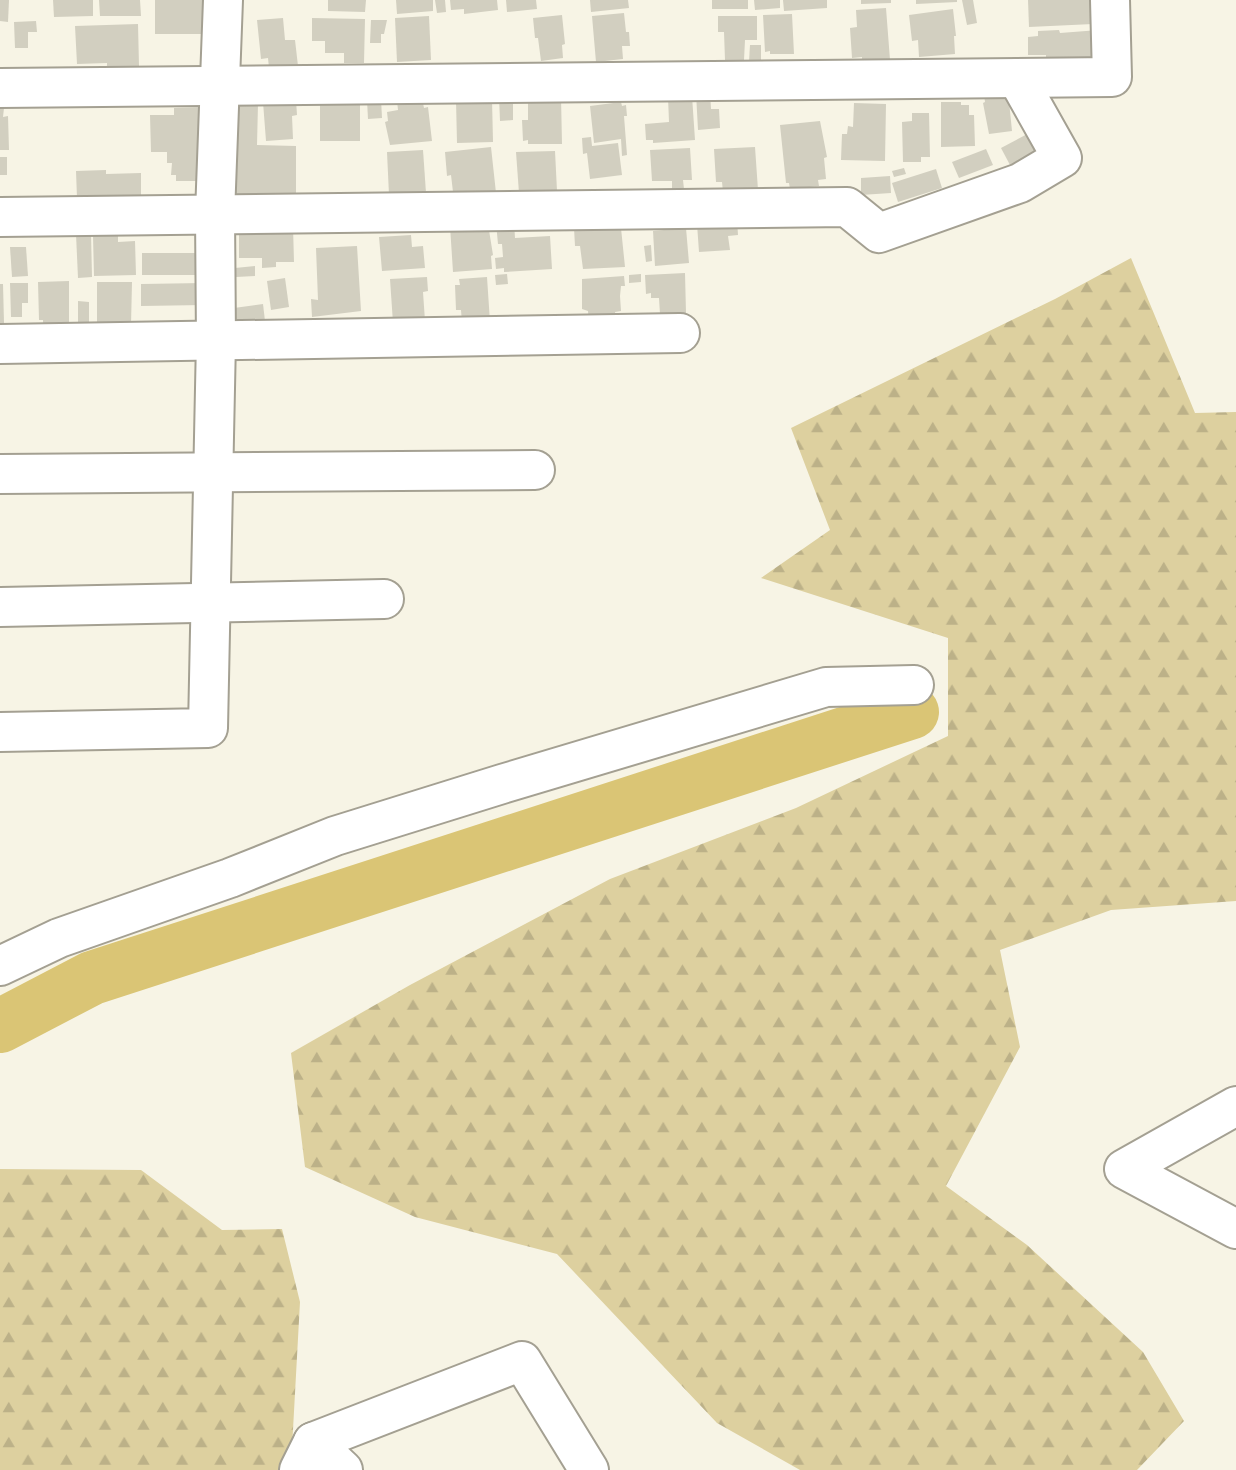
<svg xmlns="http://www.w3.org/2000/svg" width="1236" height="1470" font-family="'DejaVu Sans',sans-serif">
<defs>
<pattern id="forest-firs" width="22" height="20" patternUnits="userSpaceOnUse" patternTransform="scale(1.75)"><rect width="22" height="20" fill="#ddd09f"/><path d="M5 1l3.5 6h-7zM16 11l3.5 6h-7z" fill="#bcb188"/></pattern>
</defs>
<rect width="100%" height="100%" fill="#f7f4e5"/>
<!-- forest -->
<g fill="url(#forest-firs)">
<path d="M1131,258L1195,413L1236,412V901L1111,910L1000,950L1020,1047L946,1186L1027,1245L1143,1352L1184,1421L1137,1470H800L717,1423L557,1254L415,1217L305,1167L291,1053L410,985L610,879L796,808L948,736V638L761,578L830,530L791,428L1055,299Z"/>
<path d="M0,1169L141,1170L222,1230L282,1229L300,1302L291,1466L289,1470H0Z"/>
</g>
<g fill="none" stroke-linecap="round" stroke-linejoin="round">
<!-- river -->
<path stroke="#dac575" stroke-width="54" d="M0,1026L92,978L912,712"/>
</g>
<!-- building -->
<g fill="#d2cfc0">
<path d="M0,0H9L8,22L0,21Z"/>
<path d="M53,0H93V16L54,17Z"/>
<path d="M99,0H140L141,16H100Z"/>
<path d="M155,0H203L204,34H155Z"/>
<path d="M328,0H366L365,12L328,11Z"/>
<path d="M396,0H433V11L397,14Z"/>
<path d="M435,0H445L446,12L437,13Z"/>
<path d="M450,0H497L498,10L464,14V9L451,10Z"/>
<path d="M506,0H536L537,9L507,12Z"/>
<path d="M590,0H628L629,8L591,12Z"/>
<rect x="712" y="0" width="36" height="9"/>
<path d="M754,0H780V8L755,10Z"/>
<path d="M783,0H827V8L784,11Z"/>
<path d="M861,0H891V3L861,4Z"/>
<path d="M916,0H957V2L916,4Z"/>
<path d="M962,0H973L977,23L967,25Z"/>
<path d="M1028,0H1098L1093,24L1029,27Z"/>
<path d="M886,8L890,60L862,62V57L852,58L850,28L857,27L856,10Z"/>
<path d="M953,9L956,36H954L955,54L919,57L918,40L912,41L909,15Z"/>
<path d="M624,13L626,32H629L630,46H622L623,59L596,62L592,16Z"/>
<path d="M792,14L794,54H770V51L765,52L763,15Z"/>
<path d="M562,15L565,44L562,45L563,58L541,61L538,38H535L533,18Z"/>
<path d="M429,16L431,60L397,62L395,18Z"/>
<path d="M718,16H757V40H745L744,60H725L724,32H718Z"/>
<path d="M283,18L285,40H295L298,66L269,68L268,58L261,59L257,20Z"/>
<path d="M312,18L365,19L364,63H344V53H325V41H312Z"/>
<path d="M371,20H387L384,34H381V43H370Z"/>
<path d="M36,21L37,32H28V48H15L14,22Z"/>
<path d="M138,24L139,66L107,67V63L77,64L75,26Z"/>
<path d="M1059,30L1060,33L1099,30L1100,60L1046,62V55H1028V37L1038,36V31Z"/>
<path d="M750,45H761V62H749Z"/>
<path d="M1008,91L1012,131L989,134L983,103L985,102L984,94Z"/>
<path d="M710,92L711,109H719L720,128L698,130L696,93Z"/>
<path d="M499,96H513V120L500,121Z"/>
<path d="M692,96L695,140L653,143V140H646L645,124L669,122L668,97Z"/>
<path d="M528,97H561L562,144H528V140L523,141L522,120H528Z"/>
<path d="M422,98L424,108L428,107L432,141L390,145L385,122L388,121L387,112L398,110L397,101Z"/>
<path d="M381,99L382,118L368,119L367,100Z"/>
<path d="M492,99L493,142L457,143L456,100Z"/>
<path d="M296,100L297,115L292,116L293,139L266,141L263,102Z"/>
<path d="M360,100V141H320V101Z"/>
<path d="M621,102L622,106L626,105L627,116H624L627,155L622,156L621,139L594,143L590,106Z"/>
<path d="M941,102H961V105H969V115H974L975,146L941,147Z"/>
<path d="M237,103L258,104L257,145L296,146V196L236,195Z"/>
<path d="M854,103L886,104L885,161L841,160L842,134H847L848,126L853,127Z"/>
<path d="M201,107L203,181H176V175H171L172,163H167V152H151L150,115H174V108Z"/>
<path d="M4,108L3,117L8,116L9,150H0V109Z"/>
<path d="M912,113H929L930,157H921V162H903L902,122L912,121Z"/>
<path d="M820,121L827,157L824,158L826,179L818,180L819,186L790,189L789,183H786L780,125Z"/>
<path d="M1031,132L1040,149L1010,165L1001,148Z"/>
<path d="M591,137L592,146L618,143L622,175L590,179L587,153L583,154L582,138Z"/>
<path d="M491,147L496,193L458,197L457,192H453L451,175L447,176L445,152Z"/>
<path d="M755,147L758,190L723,192L722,182H716L714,149Z"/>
<path d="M690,148L692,180H683L684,189L672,190V181H652L650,150Z"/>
<path d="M986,149L993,165L959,178L952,162Z"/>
<path d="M423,150L426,193L389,195L387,152Z"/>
<path d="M555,151L557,191L519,193L516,152Z"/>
<rect x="0" y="157" width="7" height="18"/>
<path d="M904,168L906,174L894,177L892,171Z"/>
<path d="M936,169L942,188L898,202L892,183Z"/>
<path d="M106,170V174L141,173V197L77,198L76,171Z"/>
<path d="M890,176L891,193L861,195V178Z"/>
<path d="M737,220L738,235L728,236L730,250L699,252L697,224Z"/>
<path d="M514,222L515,238L550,236L552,269L504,272V268L496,269L495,258L503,257L502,244H498L496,223Z"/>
<path d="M488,224L493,255L491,256L492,269L453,272L450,226Z"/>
<path d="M293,226L294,262H276V267L262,268V258H239V228Z"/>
<path d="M574,228H621L625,267L583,269L580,246H575Z"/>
<path d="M686,228L689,263L655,266L653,231Z"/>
<path d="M91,233L92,277L78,278L76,234Z"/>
<path d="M411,235L412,247L423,246L425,268L382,271L379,237Z"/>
<path d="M93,236H118V242L135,241L136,275L94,276Z"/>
<path d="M651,245L652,261L646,262L644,246Z"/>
<path d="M357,246L361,311L312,317L311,299L318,300L316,248Z"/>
<path d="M10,247H26L28,276L12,277Z"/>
<rect x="142" y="253" width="62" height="22"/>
<path d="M255,266V276L236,277L235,268Z"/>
<path d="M685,273L686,313L660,314L659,298H651V293L646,294L645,275Z"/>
<path d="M507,274L508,284L496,285L495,275Z"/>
<path d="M641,274V282L629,283V275Z"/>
<path d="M624,276L625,286H621L620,296L621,311L615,312L616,321L589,323L588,311L582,309V279Z"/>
<path d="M427,277L428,291L423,292L425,321L393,323L390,279Z"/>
<path d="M487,277L490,322L462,323L461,310H456L455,285H460L459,279Z"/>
<path d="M285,278L289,307L271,310L267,281Z"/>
<path d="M69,281V325L43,324V320H39L38,282Z"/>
<path d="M97,282H132L131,325H97Z"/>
<path d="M10,283H28V303H22V317H11Z"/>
<path d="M203,283L204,305L141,306V284Z"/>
<path d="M0,284H3L4,323H0Z"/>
<path d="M78,301L89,302V325H78Z"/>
<path d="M263,304L265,321L236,325L234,308Z"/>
</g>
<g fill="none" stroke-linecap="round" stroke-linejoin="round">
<!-- minor casing -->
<g stroke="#a4a092" stroke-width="42">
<g id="minor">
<path d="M0,88L1112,77L1110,0"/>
<path d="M0,217L847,207L879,233L1020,183L1062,158L1017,78"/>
<path d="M0,344L680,333"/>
<path d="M0,474L535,470"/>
<path d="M0,607L384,599"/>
<path d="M0,732L208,728L216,340L215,214L223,0"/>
<path d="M0,966L59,938L230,878L335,836L502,784L826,687L914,685"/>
<path d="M1236,1106L1124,1169L1236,1229"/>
<path d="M313,1442L343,1470"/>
<path d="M299,1470L313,1442L522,1361L589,1470"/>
</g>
</g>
<!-- minor -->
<use href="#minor" stroke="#fff" stroke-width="38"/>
</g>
</svg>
